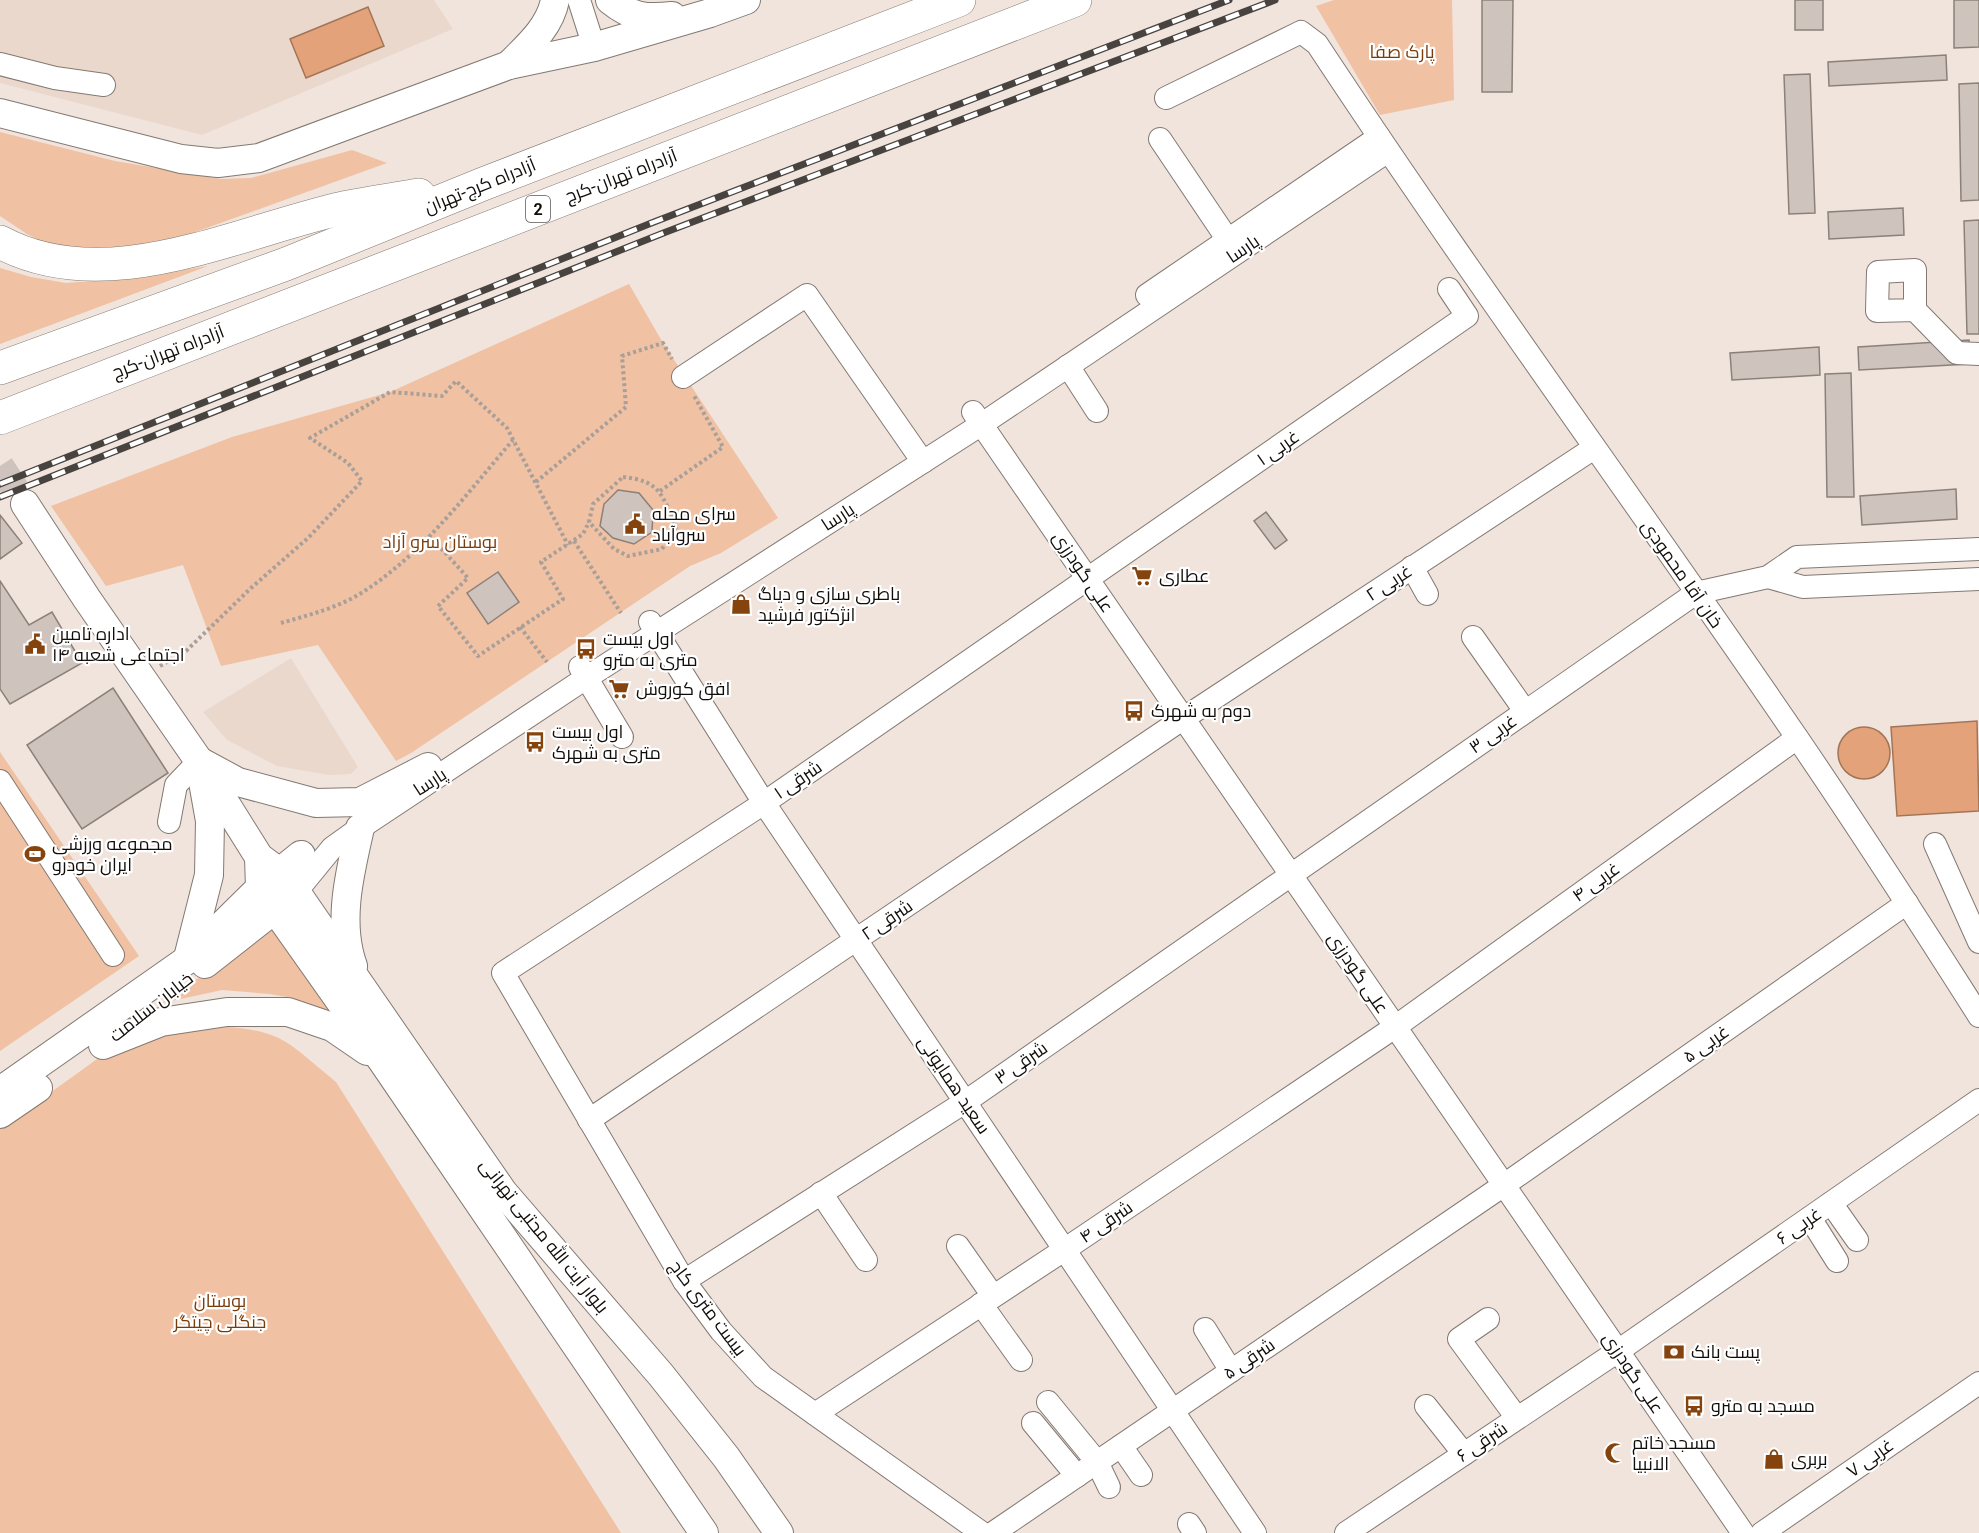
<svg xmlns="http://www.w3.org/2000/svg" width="1979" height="1533" font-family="Roboto,Cairo,sans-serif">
<rect width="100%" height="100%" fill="#f0e4dd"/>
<!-- built -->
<g fill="#ebd8cd">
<path d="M0,0H434L453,29L202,135L0,83Z"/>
<path d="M291,658L358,767L351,774L329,775L277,766L227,740L203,712Z"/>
</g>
<!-- green -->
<g fill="#f0c1a3">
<path d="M1334,0H1452L1454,100L1380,115L1316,6Z"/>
<path d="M0,132L115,161L221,179L251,178L352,150L387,163L137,253H64L27,234L0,216Z"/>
<path d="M208,266L0,344V268L31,277L66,283L132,278Z"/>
<path d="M629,284L663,343L778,518L721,553L690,566L411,753L396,761L318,645L221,666L183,565L106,586L51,506L232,437L390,392Z"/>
<path d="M0,752L139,956L0,1051Z"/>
<path d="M272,927L347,1029L292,998L270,994L222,990L162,1003Z"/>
<path d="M201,1026C232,1027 266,1027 292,1046C307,1057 321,1070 336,1082L621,1533H0V1129L111,1049Z"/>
</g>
<!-- water -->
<g fill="#e3a279" stroke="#a37557" stroke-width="1.5">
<path d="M368,7L384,46L306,78L290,39Z"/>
<path d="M1977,721L1979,811L1897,816L1891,727Z"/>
<circle cx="1864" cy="753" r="26"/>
</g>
<!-- building -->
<g fill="#cfc4bd" stroke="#8c817a" stroke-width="1.5">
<path d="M1482,0H1513L1512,92H1482Z"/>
<rect x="1795" y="0" width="28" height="30"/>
<path d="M1954,0H1979V47L1954,48Z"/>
<path d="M1946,55L1947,80L1829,86L1828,62Z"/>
<path d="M1810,74L1815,213L1789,214L1784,75Z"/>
<path d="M1979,83V200L1961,201L1959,84Z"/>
<path d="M1903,208L1904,235L1829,239L1828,212Z"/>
<path d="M1979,220V334H1967L1964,221Z"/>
<path d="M1969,340L1970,364L1859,370L1858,347Z"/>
<path d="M1819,347L1820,375L1732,380L1730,353Z"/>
<path d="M1851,373L1854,497H1827L1825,374Z"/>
<path d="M1956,489L1957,519L1862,525L1860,496Z"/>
<path d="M618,490L639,493L653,510L652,532L634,544L613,538L600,526L604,504Z"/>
<path d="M1266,512L1287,540L1275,549L1254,521Z"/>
<path d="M0,515L22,543L0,559Z"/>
<path d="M498,572L519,602L488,624L467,593Z"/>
<path d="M0,581L29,625L52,612L82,663L10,704L0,689Z"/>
<path d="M113,688L168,773L82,829L27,745Z"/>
</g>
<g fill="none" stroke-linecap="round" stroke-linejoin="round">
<!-- major-tunnel -->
<path stroke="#cec4bd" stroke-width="28" stroke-dasharray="28 14" stroke-linecap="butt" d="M0,466L25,504"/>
<!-- minor casing -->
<g stroke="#837972" stroke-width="24">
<g id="minor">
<path d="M579,0L594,47"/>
<path d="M0,64L55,78L104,85"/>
<path d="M1166,98L1301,32L1317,44C1472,279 1639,506 1798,739C1860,830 1920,923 1979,1016"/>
<path d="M1160,139L1236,252"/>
<path d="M1147,295L1379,137"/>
<path d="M1915,310L1877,311L1878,272L1915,270V310L1957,353L1979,354"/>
<path d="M1068,366L1097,411"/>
<path d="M683,377L807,295L923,462"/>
<path d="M973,412L1743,1533"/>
<path d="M1412,567L1427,594"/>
<path d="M1768,577L1803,587L1979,579"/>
<path d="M650,622L764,803L1255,1533"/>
<path d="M1473,637L1525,711"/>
<path d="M580,667L622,737"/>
<path d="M0,781L113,955"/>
<path d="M169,822L176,785L199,761"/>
<path d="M1935,844L1979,942"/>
<path d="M296,892L332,848L360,828L586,678L982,424L1388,151"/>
<path d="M589,1120L1184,718L1594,448"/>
<path d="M821,1193L866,1260"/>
<path d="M1831,1203L1857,1240"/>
<path d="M1810,1218L1837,1261"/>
<path d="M958,1246L993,1296"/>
<path d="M684,1281L965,1102L1696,593L1768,577L1797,557L1979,549"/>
<path d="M981,1304L1021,1360"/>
<path d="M1488,1319L1459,1339L1517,1418"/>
<path d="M1205,1329L1231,1371"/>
<path d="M1048,1402L1097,1462L1109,1487"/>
<path d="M1426,1406L1464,1454"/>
<path d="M815,1414L1064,1250L1395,1027L1797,738"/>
<path d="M1033,1423L1077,1476"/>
<path d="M1121,1446L1141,1475"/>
<path d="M1189,1524L1195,1533"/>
<path d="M982,1533L763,1377L721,1331L684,1281L503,973L764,803L1467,316L1449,289"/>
<path d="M993,1533L1504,1185L1907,903"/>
<path d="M1346,1533L1618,1351L1979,1100"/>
<path d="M1762,1533L1979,1383"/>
</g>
</g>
<!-- major casing -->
<g stroke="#837972" stroke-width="30">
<g id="major">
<path d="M610,0C631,17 645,19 672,16"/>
<path d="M509,65C528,46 550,27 555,0"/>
<path d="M0,113L181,159L218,163L259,158L509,65L594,47L710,13L746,0"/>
<path d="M25,504L87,599L199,761L259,857L279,872L296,892L503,1192L661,1375L726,1457L779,1533"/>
<path d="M201,762L238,782L316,803L360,802L428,767"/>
<path d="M259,857L260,888L383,1062L704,1533"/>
<path d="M188,958L209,875L210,821L202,776"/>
<path d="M205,964L289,898"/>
<path d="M353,966C337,922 350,872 360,828"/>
<path d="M103,1045L161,1022L227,1012H288L332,1027L367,1051"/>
<path d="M0,1091L187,960L260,888L301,855"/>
<path d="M0,1114L38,1088"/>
</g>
</g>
<!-- highway casing -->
<g stroke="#837972" stroke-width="34">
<g id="highway">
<path d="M0,242C106,299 236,232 343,208C368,203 394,199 419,195"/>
<path d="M0,368L286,264L483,184L959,0"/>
<path d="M0,418L1075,0"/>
</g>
</g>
<!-- path -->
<g stroke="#a89f99" stroke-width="4" stroke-dasharray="3 3" stroke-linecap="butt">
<path d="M623,477C661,481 662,495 676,527L662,549L628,556L614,549L589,522L593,504Z"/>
<path d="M536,482L626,407L622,356L663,343L672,359"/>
<path d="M660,491L723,447L693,394"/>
<path d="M429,535L468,578L438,606L478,656L563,599L541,562L583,534L589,522"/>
<path d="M574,541L621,613"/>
<path d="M281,623C309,615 341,607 366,590C424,552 468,492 513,440"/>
<path d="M520,627L547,662"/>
<path d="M160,666L186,651L251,588L308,538L362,481L348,463L310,438L390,392L442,396L456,381L507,428L568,545"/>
</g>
<!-- minor -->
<use href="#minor" stroke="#fff" stroke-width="22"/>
<!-- major -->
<use href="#major" stroke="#fff" stroke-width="28"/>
<!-- highway -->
<use href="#highway" stroke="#fff" stroke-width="33"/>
<!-- rail casing -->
<g stroke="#48433f" stroke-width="7">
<g id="rail">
<path d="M0,484L654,222L1229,0"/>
<path d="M0,497L666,232L1275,0"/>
</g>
</g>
<!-- rail -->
<use href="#rail" stroke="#fff" stroke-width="4.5" stroke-dasharray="14" stroke-linecap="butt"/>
</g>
<!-- icons -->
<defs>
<g id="civic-bare" transform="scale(1.62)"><path d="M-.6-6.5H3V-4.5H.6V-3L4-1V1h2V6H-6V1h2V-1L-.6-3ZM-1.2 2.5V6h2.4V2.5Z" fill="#85440e" stroke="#fff" stroke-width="2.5" paint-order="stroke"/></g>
<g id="supermarket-bare" transform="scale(1.62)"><path d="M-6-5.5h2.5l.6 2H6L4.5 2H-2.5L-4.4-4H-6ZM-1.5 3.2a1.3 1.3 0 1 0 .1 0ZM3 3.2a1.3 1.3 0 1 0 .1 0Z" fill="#85440e" stroke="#fff" stroke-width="2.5" paint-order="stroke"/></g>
<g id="shop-bare" transform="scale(1.62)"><path d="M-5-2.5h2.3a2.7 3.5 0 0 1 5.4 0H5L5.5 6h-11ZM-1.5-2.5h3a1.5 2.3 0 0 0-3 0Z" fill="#85440e" stroke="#fff" stroke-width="2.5" paint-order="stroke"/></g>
<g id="bus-bare" transform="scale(1.62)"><path d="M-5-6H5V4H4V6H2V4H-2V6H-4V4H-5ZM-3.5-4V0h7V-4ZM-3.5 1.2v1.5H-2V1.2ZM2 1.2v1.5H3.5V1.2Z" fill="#85440e" stroke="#fff" stroke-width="2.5" paint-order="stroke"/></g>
<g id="stadium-bare" transform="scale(1.62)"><path d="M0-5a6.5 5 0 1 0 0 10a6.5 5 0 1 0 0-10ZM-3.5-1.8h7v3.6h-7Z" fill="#85440e" stroke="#fff" stroke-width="2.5" paint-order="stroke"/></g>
<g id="bank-bare" transform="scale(1.62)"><path d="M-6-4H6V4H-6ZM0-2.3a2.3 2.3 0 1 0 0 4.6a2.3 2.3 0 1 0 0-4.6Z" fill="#85440e" stroke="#fff" stroke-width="2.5" paint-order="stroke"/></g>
<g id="mosque-bare" transform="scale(1.62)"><path d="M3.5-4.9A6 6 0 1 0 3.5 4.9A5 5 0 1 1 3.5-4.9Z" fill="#85440e" stroke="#fff" stroke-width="2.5" paint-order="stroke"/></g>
</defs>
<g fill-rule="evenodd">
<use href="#civic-bare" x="635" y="524"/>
<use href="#supermarket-bare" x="1142" y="576"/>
<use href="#shop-bare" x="741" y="604"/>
<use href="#civic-bare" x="35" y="644"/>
<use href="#bus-bare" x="586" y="649"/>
<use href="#supermarket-bare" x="619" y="689"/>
<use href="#bus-bare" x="1134" y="711"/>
<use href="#bus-bare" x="535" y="742"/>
<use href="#stadium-bare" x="35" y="854"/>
<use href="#bank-bare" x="1674" y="1352"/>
<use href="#bus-bare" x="1694" y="1406"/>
<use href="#mosque-bare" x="1615" y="1453"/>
<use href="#shop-bare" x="1774" y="1459"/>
</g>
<g text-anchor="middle" stroke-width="4.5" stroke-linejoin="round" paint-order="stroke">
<!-- shield labels -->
<rect fill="#fff" stroke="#575553" stroke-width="1.5" x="526" y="196" width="24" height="26" rx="4.5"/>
<g font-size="16" font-weight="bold" fill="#0f0c09">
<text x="538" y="215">2</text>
</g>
<!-- park labels -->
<g font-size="18" fill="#783d0d" stroke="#fff">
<text x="1402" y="58">پارک صفا</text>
<text x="440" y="548">بوستان سرو آزاد</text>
<text x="220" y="1307">بوستان<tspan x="220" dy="21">جنگلی چیتگر</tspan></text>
</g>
<!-- street labels -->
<g font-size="18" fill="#0f0c09" stroke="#fff">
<text transform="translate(621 176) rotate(-21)" y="6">آزادراه تهران-کرج</text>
<text transform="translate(480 186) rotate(-22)" y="6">آزادراه کرج-تهران</text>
<text transform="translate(1243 249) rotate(-34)" y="6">پارسا</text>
<text transform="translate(168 352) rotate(-21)" y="6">آزادراه تهران-کرج</text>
<text transform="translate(1278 448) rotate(-35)" y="6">۱ غربی</text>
<text transform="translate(838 517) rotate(-33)" y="6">پارسا</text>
<text transform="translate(1083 572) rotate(56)" y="6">علی گودرزی</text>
<text transform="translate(1682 574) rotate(55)" y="6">خان آقا محمودی</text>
<text transform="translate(1389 583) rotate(-33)" y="6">۲ غربی</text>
<text transform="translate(1493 734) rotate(-35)" y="6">۳ غربی</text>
<text transform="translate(798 780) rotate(-34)" y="6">۱ شرقی</text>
<text transform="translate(430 782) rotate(-33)" y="6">پارسا</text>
<text transform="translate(1596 882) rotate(-36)" y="6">۴ غربی</text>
<text transform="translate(887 920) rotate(-34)" y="6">۲ شرقی</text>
<text transform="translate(1358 973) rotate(56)" y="6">علی گودرزی</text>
<text transform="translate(151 1007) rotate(-38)" y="6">خیابان سلامت</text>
<text transform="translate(1706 1044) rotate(-35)" y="6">۵ غربی</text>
<text transform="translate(1021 1063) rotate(-35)" y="6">۳ شرقی</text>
<text transform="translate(954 1085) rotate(56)" y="6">سعید همایونی</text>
<text transform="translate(1106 1222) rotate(-34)" y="6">۴ شرقی</text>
<text transform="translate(1799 1226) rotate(-35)" y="6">۶ غربی</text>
<text transform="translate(544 1236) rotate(51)" y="6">بلوار آیت الله مجتبی تهرانی</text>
<text transform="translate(708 1308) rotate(53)" y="6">بیست متری کاج</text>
<text transform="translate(1249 1359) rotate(-34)" y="6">۵ شرقی</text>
<text transform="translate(1633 1373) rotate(56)" y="6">علی گودرزی</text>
<text transform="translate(1482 1442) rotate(-34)" y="6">۶ شرقی</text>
<text transform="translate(1870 1458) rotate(-35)" y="6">۷ غربی</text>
</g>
<!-- poi labels -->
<g font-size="18" fill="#0f0c09" stroke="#fff" text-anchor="start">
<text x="652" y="520">سرای محله<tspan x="652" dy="21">سروآباد</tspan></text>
<text x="1159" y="582">عطاری</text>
<text x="758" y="600">باطری سازی و دیاگ<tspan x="758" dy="21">انژکتور فرشید</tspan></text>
<text x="52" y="640">اداره تامین<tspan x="52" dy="21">اجتماعی شعبه ۱۴</tspan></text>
<text x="603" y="645">اول بیست<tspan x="603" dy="21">متری به مترو</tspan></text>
<text x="636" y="695">افق کوروش</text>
<text x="1151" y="717">دوم به شهرک</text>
<text x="552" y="738">اول بیست<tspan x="552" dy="21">متری به شهرک</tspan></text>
<text x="52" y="850">مجموعه ورزشی<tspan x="52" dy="21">ایران خودرو</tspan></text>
<text x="1691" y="1358">پست بانک</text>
<text x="1711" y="1412">مسجد به مترو</text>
<text x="1632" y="1449">مسجد خاتم<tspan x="1632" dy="21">الانبیا</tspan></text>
<text x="1791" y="1465">بربری</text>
</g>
</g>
</svg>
